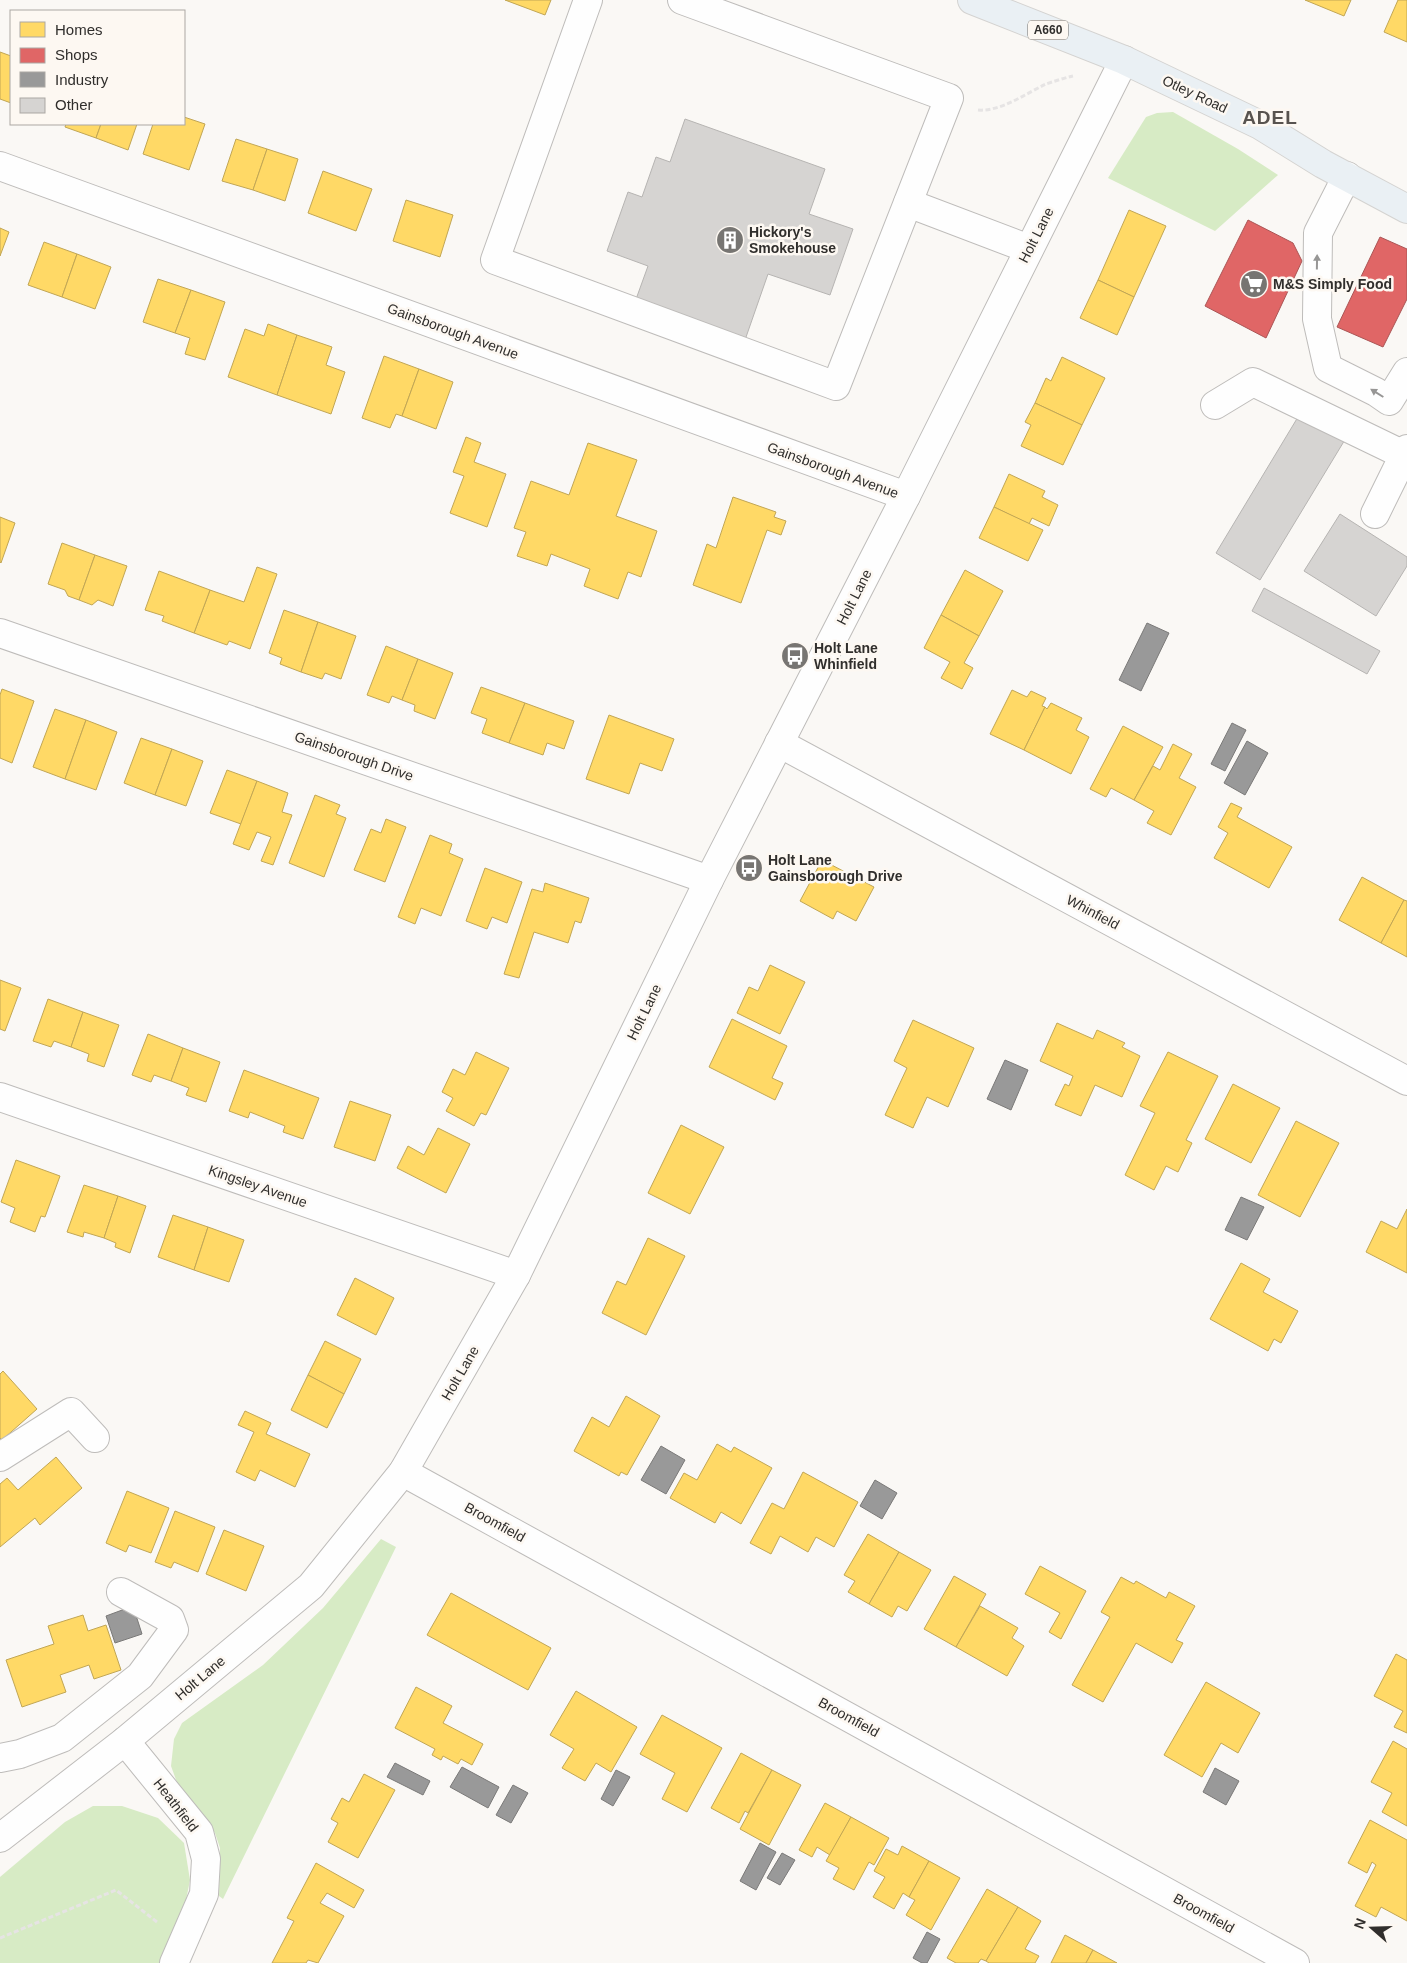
<svg xmlns="http://www.w3.org/2000/svg" width="1407" height="1963" font-family="Helvetica,sans-serif">
<rect width="100%" height="100%" fill="#faf8f5"/>
<!-- green -->
<g fill="#d7ebc5">
<path d="M1173,112L1238,149L1278,175L1215,231L1108,178L1146,117L1157,113Z"/>
<path d="M381,1539L396,1547L223,1899L219,1896L220,1848L215,1833L179,1788L171,1766L174,1739L182,1723L263,1665L323,1608Z"/>
<path d="M93,1806H122L158,1818L184,1843L190,1880L183,1915L160,1963H0V1877L65,1822Z"/>
</g>
<!-- homes -->
<g fill="#ffd966" stroke="#c1a655">
<path d="M505,0H551L545,15Z"/>
<path d="M1305,0H1351L1344,16Z"/>
<path d="M1398,0H1407V42L1384,32Z"/>
<path d="M0,52L11,56V103L0,99Z"/>
<path d="M184,117L205,124L189,170L143,154L153,124H184Z"/>
<path d="M66,124H101L96,138L65,127Z"/>
<path d="M101,124H137L128,150L96,138Z"/>
<path d="M236,139L267,149L253,190L222,181Z"/>
<path d="M267,149L298,159L285,201L253,190Z"/>
<path d="M323,171L372,189L356,231L308,213Z"/>
<path d="M406,200L453,215L440,257L393,241Z"/>
<path d="M1129,210L1166,226L1134,297L1098,280Z"/>
<path d="M0,228L9,232L0,256Z"/>
<path d="M44,242L77,254L62,297L28,285Z"/>
<path d="M77,254L111,267L95,309L62,297Z"/>
<path d="M158,279L191,290L175,333L143,322Z"/>
<path d="M1098,280L1134,297L1117,335L1080,318Z"/>
<path d="M191,290L225,302L205,360L185,354L190,338L175,333Z"/>
<path d="M268,324L297,335L277,395L228,377L245,329L264,336Z"/>
<path d="M297,335L332,347L326,365L345,372L331,414L277,395Z"/>
<path d="M384,356L419,369L402,416L396,414L390,428L362,418Z"/>
<path d="M1062,357L1105,378L1082,425L1035,403L1046,378L1051,381Z"/>
<path d="M419,369L453,382L436,429L402,416Z"/>
<path d="M1035,403L1082,425L1063,465L1021,446L1031,425L1025,422Z"/>
<path d="M466,437L481,443L474,462L506,474L487,527L450,513L464,476L453,472Z"/>
<path d="M588,443L637,460L616,516L657,531L641,577L628,572L618,599L584,586L590,569L551,554L547,566L517,556L526,532L514,528L531,481L569,495Z"/>
<path d="M1009,474L1045,491L1042,497L1058,505L1049,526L1032,518L1029,524L994,507Z"/>
<path d="M733,497L776,512L774,517L786,521L781,535L767,530L741,603L693,585L707,544L716,548Z"/>
<path d="M994,507L1043,530L1028,561L979,538Z"/>
<path d="M0,517L15,523L1,563L0,562Z"/>
<path d="M62,543L95,555L79,600L68,596L65,590L48,584Z"/>
<path d="M95,555L127,566L113,606L98,600L92,605L79,600Z"/>
<path d="M257,567L277,574L250,649L229,641L227,645L194,633L210,590L244,602Z"/>
<path d="M965,570L1003,591L979,636L941,615Z"/>
<path d="M159,571L210,590L194,633L162,621L164,616L145,610Z"/>
<path d="M284,610L318,622L301,672L280,664L282,658L269,653Z"/>
<path d="M941,615L979,636L964,663L973,668L962,689L941,678L950,662L924,648Z"/>
<path d="M318,622L356,636L341,679L325,673L322,679L301,672Z"/>
<path d="M386,646L418,659L402,700L392,696L389,703L367,695Z"/>
<path d="M418,659L453,673L435,719L414,711L415,705L402,700Z"/>
<path d="M481,687L525,703L509,743L482,733L487,719L471,713Z"/>
<path d="M2,689L34,701L12,763L0,758V695Z"/>
<path d="M1012,690L1027,697L1031,691L1046,698L1042,706L1045,707L1024,750L990,734Z"/>
<path d="M525,703L574,721L564,749L547,743L543,755L509,743Z"/>
<path d="M1051,703L1082,718L1076,730L1089,737L1071,774L1024,750L1045,707L1047,709Z"/>
<path d="M55,709L86,720L65,779L33,767Z"/>
<path d="M609,715L674,739L662,771L640,763L629,794L586,779Z"/>
<path d="M86,720L117,732L96,790L65,779Z"/>
<path d="M1123,726L1163,747L1134,800L1111,788L1106,797L1090,789Z"/>
<path d="M141,738L172,749L155,795L124,783Z"/>
<path d="M1173,744L1192,754L1179,778L1196,787L1171,835L1147,823L1154,811L1134,800L1153,766L1160,770Z"/>
<path d="M172,749L203,761L186,806L155,795Z"/>
<path d="M227,770L257,781L241,824L210,813Z"/>
<path d="M257,781L288,793L282,812L292,815L273,865L261,861L271,837L257,832L249,850L233,844Z"/>
<path d="M315,795L340,805L336,814L346,818L324,877L289,863Z"/>
<path d="M1231,803L1242,808L1237,817L1292,847L1269,888L1214,858L1228,833L1218,827Z"/>
<path d="M386,819L406,827L385,882L354,870L371,829L381,833Z"/>
<path d="M430,835L452,844L449,853L463,859L441,916L421,908L415,924L398,917Z"/>
<path d="M822,860L874,887L856,921L837,911L833,919L800,901Z"/>
<path d="M485,868L522,882L507,923L492,917L487,929L466,921Z"/>
<path d="M1362,877L1404,900L1381,943L1339,920Z"/>
<path d="M545,883L589,898L581,923L575,921L568,943L534,932L519,978L504,974L532,889L543,892Z"/>
<path d="M1404,900L1407,901V957L1381,943Z"/>
<path d="M770,965L805,982L780,1034L737,1013L749,987L758,991Z"/>
<path d="M0,980L21,988L5,1031L0,1029Z"/>
<path d="M48,999L83,1012L71,1047L54,1041L51,1047L33,1041Z"/>
<path d="M83,1012L119,1025L104,1067L87,1061L89,1054L71,1047Z"/>
<path d="M732,1019L787,1046L772,1078L783,1083L775,1100L709,1067Z"/>
<path d="M913,1020L974,1048L948,1107L927,1097L913,1128L885,1115L907,1068L894,1061Z"/>
<path d="M1057,1023L1093,1039L1097,1030L1125,1043L1122,1047L1140,1056L1122,1097L1095,1085L1081,1116L1055,1105L1065,1084L1069,1086L1073,1076L1040,1061Z"/>
<path d="M148,1034L183,1048L171,1081L154,1075L151,1082L132,1075Z"/>
<path d="M183,1048L220,1062L206,1102L186,1095L189,1088L171,1081Z"/>
<path d="M476,1052L509,1068L486,1115L481,1113L474,1126L446,1111L453,1098L442,1092L453,1069L465,1075Z"/>
<path d="M1168,1052L1218,1076L1186,1140L1192,1143L1178,1172L1166,1166L1154,1190L1125,1175L1155,1113L1140,1106Z"/>
<path d="M244,1070L319,1098L303,1139L283,1132L285,1126L250,1112L248,1118L229,1111Z"/>
<path d="M1233,1084L1280,1108L1251,1163L1205,1139Z"/>
<path d="M350,1101L391,1115L375,1161L334,1147Z"/>
<path d="M1296,1121L1339,1143L1300,1217L1258,1195Z"/>
<path d="M681,1125L724,1147L690,1214L648,1193Z"/>
<path d="M438,1128L470,1144L446,1193L397,1168L408,1146L424,1155Z"/>
<path d="M16,1160L60,1176L45,1217L41,1216L35,1232L10,1222L15,1208L1,1202Z"/>
<path d="M84,1185L118,1196L104,1238L84,1232L83,1237L67,1232Z"/>
<path d="M118,1196L146,1206L130,1253L115,1247L116,1243L104,1238Z"/>
<path d="M1407,1209V1273L1366,1252L1381,1221L1397,1229Z"/>
<path d="M173,1215L208,1227L194,1270L158,1257Z"/>
<path d="M208,1227L244,1240L229,1282L194,1270Z"/>
<path d="M648,1238L685,1256L646,1335L602,1313L617,1281L626,1285Z"/>
<path d="M1241,1263L1270,1279L1263,1292L1298,1311L1281,1343L1274,1339L1268,1351L1210,1319Z"/>
<path d="M355,1278L394,1298L376,1335L337,1315Z"/>
<path d="M325,1341L361,1359L344,1394L308,1375Z"/>
<path d="M3,1371L37,1409L2,1440L0,1438V1374Z"/>
<path d="M308,1375L344,1394L327,1428L291,1410Z"/>
<path d="M626,1396L660,1416L627,1475L621,1472L619,1476L574,1451L592,1417L609,1427Z"/>
<path d="M245,1411L271,1423L266,1434L310,1454L295,1487L260,1470L255,1481L236,1472L254,1432L238,1425Z"/>
<path d="M717,1444L731,1452L734,1447L772,1468L741,1524L721,1512L715,1523L670,1498L684,1473L697,1480Z"/>
<path d="M56,1457L82,1488L40,1525L35,1518L0,1547V1484L7,1478L18,1490Z"/>
<path d="M803,1472L858,1502L834,1547L816,1537L808,1552L780,1536L771,1554L750,1543L772,1503L784,1509Z"/>
<path d="M127,1491L169,1508L151,1553L129,1545L126,1552L106,1543Z"/>
<path d="M175,1511L215,1527L198,1572L174,1562L171,1568L155,1562Z"/>
<path d="M224,1530L264,1546L246,1591L206,1574Z"/>
<path d="M868,1534L899,1552L869,1604L848,1592L855,1581L844,1575Z"/>
<path d="M899,1552L931,1570L907,1611L898,1606L892,1617L869,1604Z"/>
<path d="M1040,1566L1086,1591L1061,1639L1049,1632L1060,1613L1025,1594Z"/>
<path d="M954,1576L986,1594L956,1647L924,1629Z"/>
<path d="M1121,1577L1134,1584L1136,1581L1166,1598L1169,1592L1195,1606L1176,1640L1183,1643L1172,1663L1136,1643L1103,1702L1072,1685L1110,1617L1101,1612Z"/>
<path d="M451,1593L551,1648L528,1690L427,1635Z"/>
<path d="M980,1606L1018,1628L1012,1638L1024,1646L1007,1676L956,1647Z"/>
<path d="M83,1615L88,1631L106,1625L121,1670L94,1679L89,1665L60,1675L66,1692L22,1707L6,1660L54,1644L48,1626Z"/>
<path d="M1396,1654L1407,1660V1733L1394,1727L1403,1711L1374,1696Z"/>
<path d="M1206,1682L1260,1713L1238,1753L1221,1743L1202,1777L1164,1755Z"/>
<path d="M416,1687L452,1706L443,1723L483,1744L472,1765L461,1759L458,1764L443,1756L441,1760L432,1755L435,1749L395,1728Z"/>
<path d="M576,1691L637,1727L611,1772L596,1763L585,1781L562,1768L574,1749L550,1735Z"/>
<path d="M662,1715L722,1748L687,1812L662,1799L675,1773L640,1754Z"/>
<path d="M1393,1741L1407,1749V1826L1382,1812L1392,1793L1371,1782Z"/>
<path d="M741,1753L772,1770L748,1813L745,1811L739,1823L711,1808Z"/>
<path d="M772,1770L801,1785L769,1845L740,1829Z"/>
<path d="M364,1774L395,1790L358,1858L328,1842L338,1823L331,1819L342,1798L349,1802Z"/>
<path d="M825,1803L851,1817L830,1855L817,1847L812,1857L799,1850Z"/>
<path d="M851,1817L889,1838L874,1865L869,1862L854,1890L833,1879L839,1868L826,1861Z"/>
<path d="M1370,1820L1407,1840V1921L1381,1907L1376,1917L1355,1906L1376,1865L1372,1862L1367,1873L1348,1863Z"/>
<path d="M902,1846L929,1861L909,1897L903,1893L894,1909L873,1897L885,1877L874,1871L886,1849L898,1855Z"/>
<path d="M929,1861L960,1878L931,1930L906,1915L915,1900L909,1897Z"/>
<path d="M316,1863L364,1890L354,1908L327,1893L320,1903L344,1916L318,1963L308,1960L306,1963H272L294,1921L287,1918Z"/>
<path d="M987,1889L1018,1907L986,1961L981,1959L978,1963H956L947,1958Z"/>
<path d="M1018,1907L1041,1921L1025,1949L1039,1956L1035,1963H989L986,1961Z"/>
<path d="M1065,1935L1093,1950L1086,1963H1051Z"/>
<path d="M1093,1950L1117,1963H1086Z"/>
</g>
<!-- shops -->
<g fill="#e06666" stroke="#ab5555">
<path d="M1248,220L1293,243L1302,261L1266,338L1205,306Z"/>
<path d="M1380,237L1407,249V299L1383,347L1337,327Z"/>
</g>
<!-- industry -->
<g fill="#999" stroke="#7a7978">
<path d="M1147,623L1169,633L1141,691L1119,680Z"/>
<path d="M1232,723L1246,730L1225,771L1211,764Z"/>
<path d="M1247,741L1268,753L1245,795L1224,783Z"/>
<path d="M1005,1060L1028,1070L1011,1110L987,1099Z"/>
<path d="M1241,1197L1264,1207L1247,1240L1225,1230Z"/>
<path d="M661,1446L685,1460L666,1494L641,1480Z"/>
<path d="M875,1480L897,1493L882,1519L860,1506Z"/>
<path d="M133,1606L142,1634L115,1643L106,1616Z"/>
<path d="M395,1763L430,1781L423,1795L387,1777Z"/>
<path d="M462,1767L499,1787L488,1808L450,1787Z"/>
<path d="M1215,1768L1239,1781L1226,1805L1203,1792Z"/>
<path d="M616,1770L630,1777L613,1806L601,1799Z"/>
<path d="M513,1785L528,1793L511,1823L496,1815Z"/>
<path d="M760,1843L776,1852L756,1890L740,1881Z"/>
<path d="M782,1853L795,1860L780,1885L767,1878Z"/>
<path d="M927,1932L940,1939L927,1963H922L913,1958Z"/>
</g>
<!-- building -->
<g fill="#d6d4d2" stroke="#b6b4b2">
<path d="M685,119L825,169L809,214L853,229L830,295L768,274L745,340L635,302L648,266L607,251L628,192L642,197L656,157L670,162Z"/>
<path d="M1301,412L1346,438L1260,580L1216,553Z"/>
<path d="M1340,514L1407,557V566L1376,616L1304,571Z"/>
<path d="M1264,588L1380,651L1367,674L1252,611Z"/>
</g>
<g fill="none" stroke-linecap="round" stroke-linejoin="round">
<!-- minor casing -->
<g stroke="#bebcba" stroke-width="30">
<g id="minor">
<path d="M588,0L495,260L836,386L949,98L682,0"/>
<path d="M0,166L906,496"/>
<path d="M1347,176L1318,233L1317,319L1328,368L1376,392L1389,401L1407,372"/>
<path d="M908,203L1029,249"/>
<path d="M1215,405L1253,382L1404,455"/>
<path d="M1375,514L1407,449"/>
<path d="M0,633L709,880"/>
<path d="M779,743L1407,1081"/>
<path d="M0,1097L516,1275"/>
<path d="M0,1457L71,1412L95,1438"/>
<path d="M403,1472L1295,1963"/>
<path d="M125,1741L199,1832L206,1859L204,1894L174,1963"/>
<path d="M0,1758L20,1754L62,1738L140,1676L174,1630L170,1619L121,1592"/>
<path d="M0,1838L125,1741L311,1586L403,1472L516,1275L709,880L906,496L1124,60"/>
</g>
</g>
<!-- highway casing -->
<g stroke="#d4d3d1" stroke-width="30">
<path id="highway" d="M972,0L1124,60L1260,125L1323,164L1407,209"/>
</g>
<!-- path -->
<g stroke="#e6e4e4" stroke-width="3" stroke-dasharray="5 2.5" stroke-linecap="butt">
<path d="M978,110C1000,112 1027,93 1046,84C1055,81 1064,78 1073,76"/>
<path d="M0,1938L116,1890L157,1922"/>
</g>
<!-- minor -->
<use href="#minor" stroke="#fefefe" stroke-width="28"/>
<!-- highway -->
<use href="#highway" stroke="#eaf0f4" stroke-width="28"/>
</g>
<!-- one-way arrows -->
<defs><path id="oneway-solid" d="M-6-.8H1V-3.2L6.5 0L1 3.2V.8H-6Z" transform="scale(1.25)"/></defs>
<g fill="#979695">
<use href="#oneway-solid" transform="translate(1317 262) rotate(-89)"/>
<use href="#oneway-solid" transform="translate(1377 393) rotate(-148)"/>
</g>
<!-- icons -->
<defs>
<g id="building-disc" transform="scale(1.4375)"><circle r="9.5" fill="#777572" stroke="#fdf8f2"/><path d="M-4-6H4V6H1V3H-1V6H-4ZM-2.5-4.3h1.7v1.8h-1.7ZM.8-4.3h1.7v1.8H.8ZM-2.5-1h1.7V.8h-1.7ZM.8-1h1.7V.8H.8Z" fill="#fff"/></g>
<g id="supermarket-disc" transform="scale(1.4375)"><circle r="9.5" fill="#777572" stroke="#fdf8f2"/><path d="M-6-5.5h2.5l.6 2H6L4.5 2H-2.5L-4.4-4H-6ZM-1.5 3.2a1.3 1.3 0 1 0 .1 0ZM3 3.2a1.3 1.3 0 1 0 .1 0Z" fill="#fff"/></g>
<g id="bus-disc" transform="scale(1.4375)"><circle r="9.5" fill="#777572" stroke="#fdf8f2"/><path d="M-5-6H5V4H4V6H2V4H-2V6H-4V4H-5ZM-3.5-4V0h7V-4ZM-3.5 1.2v1.5H-2V1.2ZM2 1.2v1.5H3.5V1.2Z" fill="#fff"/></g>
</defs>
<g fill-rule="evenodd">
<use href="#building-disc" x="730" y="240"/>
<use href="#supermarket-disc" x="1254" y="284"/>
<use href="#bus-disc" x="795" y="656"/>
<use href="#bus-disc" x="749" y="868"/>
</g>
<g text-anchor="middle" stroke-width="5" stroke-linejoin="round" paint-order="stroke">
<!-- shield labels -->
<rect fill="#fdf8f2" stroke="#6e6b67" stroke-width="1" x="1028" y="20.5" width="40" height="19" rx="4"/>
<g font-size="12" font-weight="bold" fill="#302e2c">
<text x="1048" y="34">A660</text>
</g>
<!-- street labels -->
<g font-size="14" fill="#302e2c" stroke="#fdf8f2">
<text transform="translate(1195 94) rotate(25)" y="5">Otley Road</text>
<text transform="translate(1036 235) rotate(-63)" y="5">Holt Lane</text>
<text transform="translate(453 331) rotate(20)" y="5">Gainsborough Avenue</text>
<text transform="translate(833 470) rotate(20)" y="5">Gainsborough Avenue</text>
<text transform="translate(854 597) rotate(-63)" y="5">Holt Lane</text>
<text transform="translate(354 756) rotate(19)" y="5">Gainsborough Drive</text>
<text transform="translate(1093 912) rotate(28)" y="5">Whinfield</text>
<text transform="translate(644 1012) rotate(-64)" y="5">Holt Lane</text>
<text transform="translate(258 1186) rotate(19)" y="5">Kingsley Avenue</text>
<text transform="translate(460 1373) rotate(-60)" y="5">Holt Lane</text>
<text transform="translate(495 1522) rotate(29)" y="5">Broomfield</text>
<text transform="translate(200 1678) rotate(-40)" y="5">Holt Lane</text>
<text transform="translate(849 1717) rotate(29)" y="5">Broomfield</text>
<text transform="translate(176 1805) rotate(52)" y="5">Heathfield</text>
<text transform="translate(1204 1913) rotate(29)" y="5">Broomfield</text>
</g>
<!-- poi labels -->
<g font-size="14" font-weight="bold" fill="#302e2c" stroke="#fdf8f2" text-anchor="start">
<text x="749" y="237">Hickory's<tspan x="749" dy="16">Smokehouse</tspan></text>
<text x="1273" y="289">M&amp;S Simply Food</text>
<text x="814" y="653">Holt Lane<tspan x="814" dy="16">Whinfield</tspan></text>
<text x="768" y="865">Holt Lane<tspan x="768" dy="16">Gainsborough Drive</tspan></text>
</g>
<!-- district labels -->
<g font-size="19" font-weight="bold" letter-spacing="1" fill="#58534f" stroke="#fdf8f2">
<text x="1270" y="124">ADEL</text>
</g>
</g>
<!-- legend -->
<rect x="10" y="10" width="175" height="115" fill="#fdf8f2" stroke="#aba7a3"/>
<rect x="20" y="22" width="25" height="15" fill="#ffd966" stroke="#aba7a3"/>
<text x="55" y="35" font-size="15" fill="#302e2c">Homes</text>
<rect x="20" y="48" width="25" height="15" fill="#e06666" stroke="#aba7a3"/>
<text x="55" y="60" font-size="15" fill="#302e2c">Shops</text>
<rect x="20" y="72" width="25" height="15" fill="#999999" stroke="#aba7a3"/>
<text x="55" y="85" font-size="15" fill="#302e2c">Industry</text>
<rect x="20" y="98" width="25" height="15" fill="#d6d4d2" stroke="#aba7a3"/>
<text x="55" y="110" font-size="15" fill="#302e2c">Other</text>
<!-- north arrow -->
<g transform="translate(1372 1928) rotate(290)" stroke="#fdf8f2" stroke-width="4" paint-order="stroke">
<path d="M0-4L9 19L0 12L-9 19Z" fill="#302e2c"/>
<text y="-8" font-size="14" font-weight="bold" text-anchor="middle" fill="#302e2c">N</text>
</g>
</svg>
